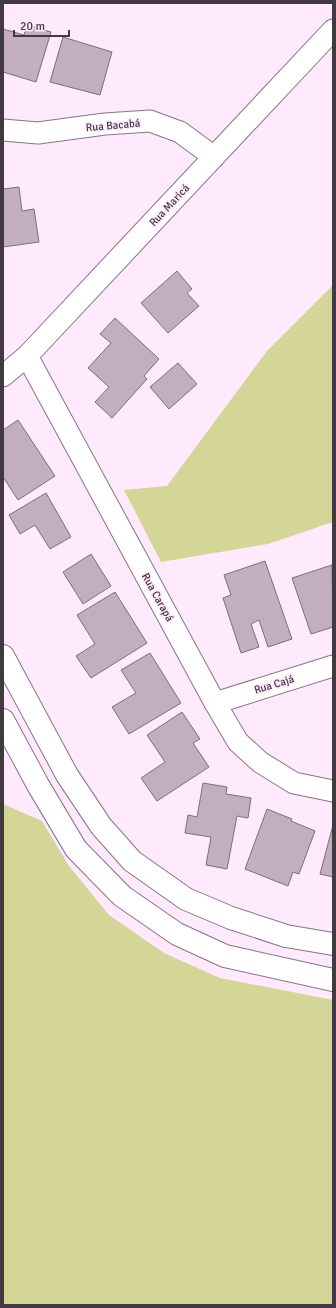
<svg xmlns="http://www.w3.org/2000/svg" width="336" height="1308" font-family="Signika,sans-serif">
<rect width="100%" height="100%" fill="#ffeafd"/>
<!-- green -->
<g fill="#d4d698">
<path d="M333,285V522L268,544L161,562L124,490L167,486L267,351Z"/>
<path d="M3,804L42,821L69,866L109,915L164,953L220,978L333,1000V1305H3Z"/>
</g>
<!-- building -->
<g fill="#c2aec0" stroke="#7e6c7c">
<path d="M27,25L51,32L36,82L3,72V29L24,35Z"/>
<path d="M63,37L112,52L100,95L50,82Z"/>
<path d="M19,187L22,211L34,209L39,242L3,247V189Z"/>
<path d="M177,271L192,289L187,293L199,306L168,333L141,303Z"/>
<path d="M115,318L159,359L144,376L147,379L112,418L95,402L109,387L88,368L111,343L100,334Z"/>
<path d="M178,363L197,384L169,409L150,387Z"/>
<path d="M18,420L55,476L18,500L3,477V430Z"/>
<path d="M46,493L71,537L50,549L35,525L20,534L9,515Z"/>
<path d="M91,554L111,586L83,604L63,572Z"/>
<path d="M265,561L292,639L268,647L259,620L251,624L259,647L241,653L223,598L231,595L224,575Z"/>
<path d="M332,565L333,627L311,634L292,578Z"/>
<path d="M115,592L147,643L91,678L76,656L95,644L77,615Z"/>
<path d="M150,653L181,703L129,734L112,707L136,693L121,670Z"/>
<path d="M182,712L200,739L193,743L209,767L157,801L141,778L165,762L147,735Z"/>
<path d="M203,783L227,787L226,794L251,798L248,818L237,816L227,869L206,865L211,837L185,833L188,815L197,817Z"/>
<path d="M267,809L292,819L291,821L315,831L299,874L293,872L288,886L245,869Z"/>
<path d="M333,825V877L320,874Z"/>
</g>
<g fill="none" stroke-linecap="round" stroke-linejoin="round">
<!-- minor casing -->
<g stroke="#877485" stroke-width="23">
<g id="minor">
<path d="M3,130L38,133L105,124L150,121L180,132L214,157"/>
<path d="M27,356L215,703L238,742L260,762L294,783L333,791"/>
<path d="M3,376L27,356L333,30"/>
<path d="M215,703L333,666"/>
</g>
</g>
<!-- major casing -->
<g stroke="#877485" stroke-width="24">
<g id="major">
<path d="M3,656L67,775L101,826L132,861L186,899L231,918L286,936L333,944"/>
<path d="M3,720L38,785L76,849L122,896L177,934L225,956L333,980"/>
</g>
</g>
<!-- minor -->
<use href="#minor" stroke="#fff" stroke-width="21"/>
<!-- major -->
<use href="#major" stroke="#fff" stroke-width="22"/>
</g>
<g text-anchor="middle" stroke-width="3.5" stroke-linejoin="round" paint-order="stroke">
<!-- street labels -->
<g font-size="11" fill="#423a41" stroke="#ffeafd">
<text transform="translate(113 125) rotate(-5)" y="4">Rua Bacabá</text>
<text transform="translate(169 205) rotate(-47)" y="4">Rua Maricá</text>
<text transform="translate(158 597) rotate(61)" y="4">Rua Carapá</text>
<text transform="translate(274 684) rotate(-17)" y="4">Rua Cajá</text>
</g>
</g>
<!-- border -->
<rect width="336" height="1308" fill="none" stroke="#423a41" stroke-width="8"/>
<!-- scale -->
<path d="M14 30v6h55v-6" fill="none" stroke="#423a41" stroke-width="2"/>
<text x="20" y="30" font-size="12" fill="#423a41" stroke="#ffeafd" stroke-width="3" paint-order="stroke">20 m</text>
</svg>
